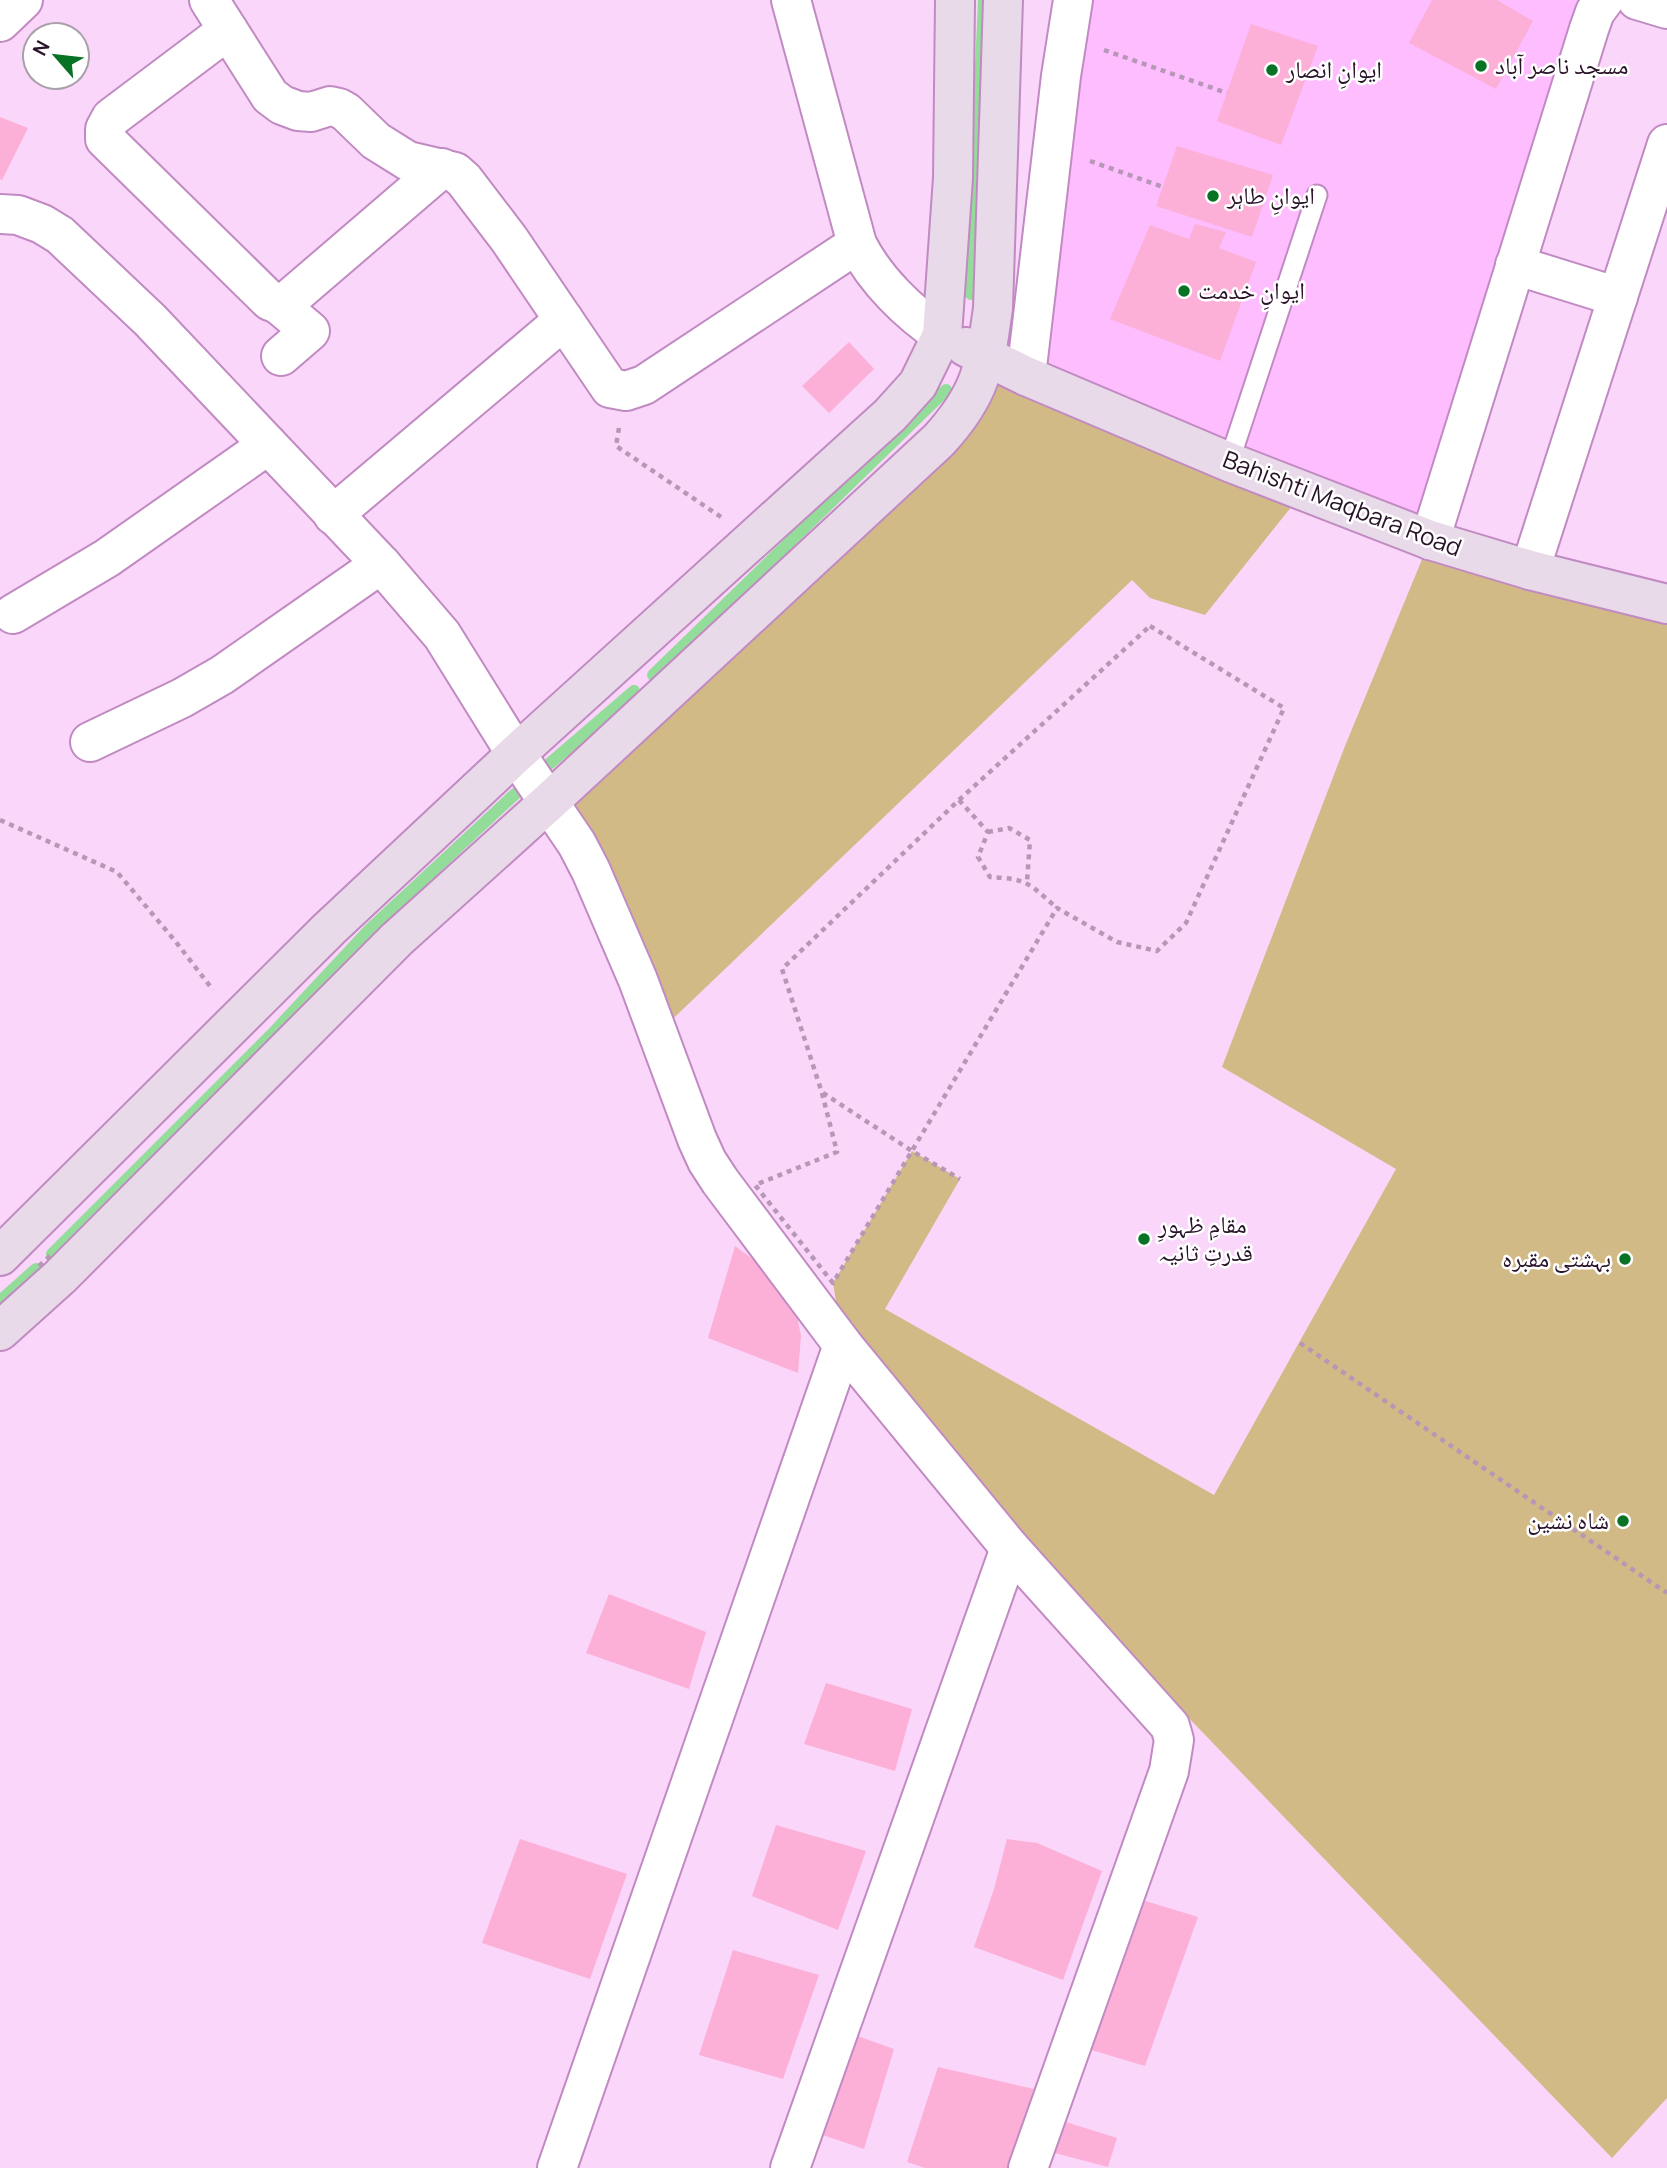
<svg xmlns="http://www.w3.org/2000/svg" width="1667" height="2168" font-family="Manrope,'Noto Naskh Arabic',sans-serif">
<rect width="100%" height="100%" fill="#fad6fa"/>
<!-- built -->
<path fill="#febdff" d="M1076,0H1597L1430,540L1026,376Z"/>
<!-- green -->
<g fill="#d2ba86">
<path d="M986,358L1304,491L1205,615L1150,598L1132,580L659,1032L550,801L939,440Z"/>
<path d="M1430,540L1667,604V2098L1612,2158L1159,1687L843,1345L833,1283L912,1151L960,1179L885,1309L1214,1495L1396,1169L1222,1067L1345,746Z"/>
</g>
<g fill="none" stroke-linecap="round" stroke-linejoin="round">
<!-- stream -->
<g stroke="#94dc99" stroke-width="12">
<path d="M971,294L984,0"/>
<path d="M653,675L946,390"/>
<path d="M549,764L634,691"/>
<path d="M52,1254L273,1033L368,931L515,794"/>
<path d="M0,1301L36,1269"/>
</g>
</g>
<!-- building -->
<g fill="#fcb0d8">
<path d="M1432,0H1497L1533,21L1496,89L1409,43Z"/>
<path d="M1251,24L1318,46L1281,145L1217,121Z"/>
<path d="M0,117L28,128L2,180L0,179Z"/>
<path d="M1177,146L1273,175L1252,237L1156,206Z"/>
<path d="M1195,224L1226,232L1219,248L1256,262L1220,361L1110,319L1150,225L1189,239Z"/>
<path d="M849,342L874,369L829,413L802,386Z"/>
<path d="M735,1246L766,1269L796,1311L801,1336L798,1373L708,1338Z"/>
<path d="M609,1594L706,1632L689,1689L586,1653Z"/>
<path d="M826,1683L912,1709L895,1771L804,1744Z"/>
<path d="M776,1825L866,1851L838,1930L752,1896Z"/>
<path d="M520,1839L627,1874L590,1979L482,1943Z"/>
<path d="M1007,1839L1037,1843L1102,1871L1063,1980L974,1947L994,1889Z"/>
<path d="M1129,1896L1198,1917L1145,2066L1078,2046Z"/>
<path d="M733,1950L819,1975L783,2079L699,2055Z"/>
<path d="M849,2033L894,2049L864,2149L814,2132Z"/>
<path d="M938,2067L1034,2089L1009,2168H925L907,2162Z"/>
<path d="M1053,2118L1117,2138L1108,2167L1043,2150Z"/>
</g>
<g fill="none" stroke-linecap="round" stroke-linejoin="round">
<!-- lane casing -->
<g stroke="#c18ac2" stroke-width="23">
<path id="lane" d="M1229,462L1317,195"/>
</g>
<!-- street casing -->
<g stroke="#c18ac2" stroke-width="42">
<g id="street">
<path d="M209,0L270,96L282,105L298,111L311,112L330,106L339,108L346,112L376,141L408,161L455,172L464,180L509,239L610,388L626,391L644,385L857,244"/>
<path d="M791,0L857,244C875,280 909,313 942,335"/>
<path d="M1637,0L1667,9"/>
<path d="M0,22L23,0"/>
<path d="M228,30L111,118L105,129V139L270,301L278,304L287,301L442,168"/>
<path d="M0,214L18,215L42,224L60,235L150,320L381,564L442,635L516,754L577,844L591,871L638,980L697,1139L707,1161L720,1181L843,1345L1010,1548L1170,1726L1174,1740L1169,1771L1028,2168"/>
<path d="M1515,265L1618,297"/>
<path d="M278,304L310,331L281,356"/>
<path d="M1026,376L1061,76L1073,0"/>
<path d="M333,515L564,320"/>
<path d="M1430,540L1589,29L1595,12L1604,0"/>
<path d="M1530,570L1667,144"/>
<path d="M13,614L107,558L268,445"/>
<path d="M90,742L182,698L222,675L381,564"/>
<path d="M557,2168L843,1345"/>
<path d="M790,2168L1010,1548"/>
</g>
</g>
<!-- secondary casing -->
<g stroke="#c18ac2" stroke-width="42">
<g id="secondary">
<path d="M966,347L1026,376L1229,462L1430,540L1530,570L1667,604"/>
<path d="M0,1256L329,929L516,754L890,415L918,384L942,335L953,178L955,0"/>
<path d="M0,1331L60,1277L397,939L550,801L939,440C981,394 985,367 993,308L1003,0"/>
</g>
</g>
<!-- path -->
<g stroke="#b697b6" stroke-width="4.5" stroke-dasharray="5 5" stroke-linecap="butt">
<path d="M1104,50L1227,93"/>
<path d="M1090,161L1163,187"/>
<path d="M619,428L616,446L721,517"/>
<path d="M1150,626L1284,708L1186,923L1157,951L1117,942L1057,908L833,1283L755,1185L837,1152L822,1093L782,969L959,800Z"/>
<path d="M959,800L988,832L978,857L990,877C1029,879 1028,883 1057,908"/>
<path d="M0,820L117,872L176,942L213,990"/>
<path d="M988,832L1009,828L1030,840L1027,882"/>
<path d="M823,1093L912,1151L960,1179"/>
<path d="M1300,1343L1667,1593"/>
</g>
<!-- lane -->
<use href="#lane" stroke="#fff" stroke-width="19"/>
<!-- street -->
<use href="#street" stroke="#fff" stroke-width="38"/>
<!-- secondary -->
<use href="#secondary" stroke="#e9dae9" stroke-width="38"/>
<!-- path-bridge -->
<path stroke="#b697b6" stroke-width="4.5" stroke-dasharray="5 5" stroke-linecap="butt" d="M39,1266L50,1256"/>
</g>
<!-- markers -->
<g fill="#087325" stroke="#fff" stroke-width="2.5">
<circle cx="1481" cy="66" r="7"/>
<circle cx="1272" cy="70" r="7"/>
<circle cx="1213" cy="196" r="7"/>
<circle cx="1184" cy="291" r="7"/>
<circle cx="1144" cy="1239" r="7"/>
<circle cx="1625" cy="1259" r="7"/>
<circle cx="1623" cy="1521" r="7"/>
</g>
<g text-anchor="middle" stroke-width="5" stroke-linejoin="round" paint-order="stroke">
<!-- poi labels -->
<g font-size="24" fill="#281329" stroke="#fff" text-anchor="start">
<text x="1495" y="74">مسجد ناصر آباد</text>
<text x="1286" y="78">ایوانِ انصار</text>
<text x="1227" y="204">ایوانِ طاہر</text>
<text x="1198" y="299">ایوانِ خدمت</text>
<text x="1158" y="1233">مقامِ ظہورِ<tspan x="1158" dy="28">قدرتِ ثانیہ</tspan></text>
<text x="1611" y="1267" text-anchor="end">بہشتی مقبرہ</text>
<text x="1609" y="1529" text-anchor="end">شاہ نشین</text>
</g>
<!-- street labels -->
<g font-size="24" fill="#281329" stroke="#fff">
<text transform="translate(1342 504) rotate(21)" y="8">Bahishti Maqbara Road</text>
</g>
</g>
<!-- north arrow -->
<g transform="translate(56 56) rotate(298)"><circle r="33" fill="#ffffff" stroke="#a9a1a9" stroke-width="2"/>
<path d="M0-5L12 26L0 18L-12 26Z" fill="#087325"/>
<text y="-10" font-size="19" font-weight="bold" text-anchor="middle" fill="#281329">N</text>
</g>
</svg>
